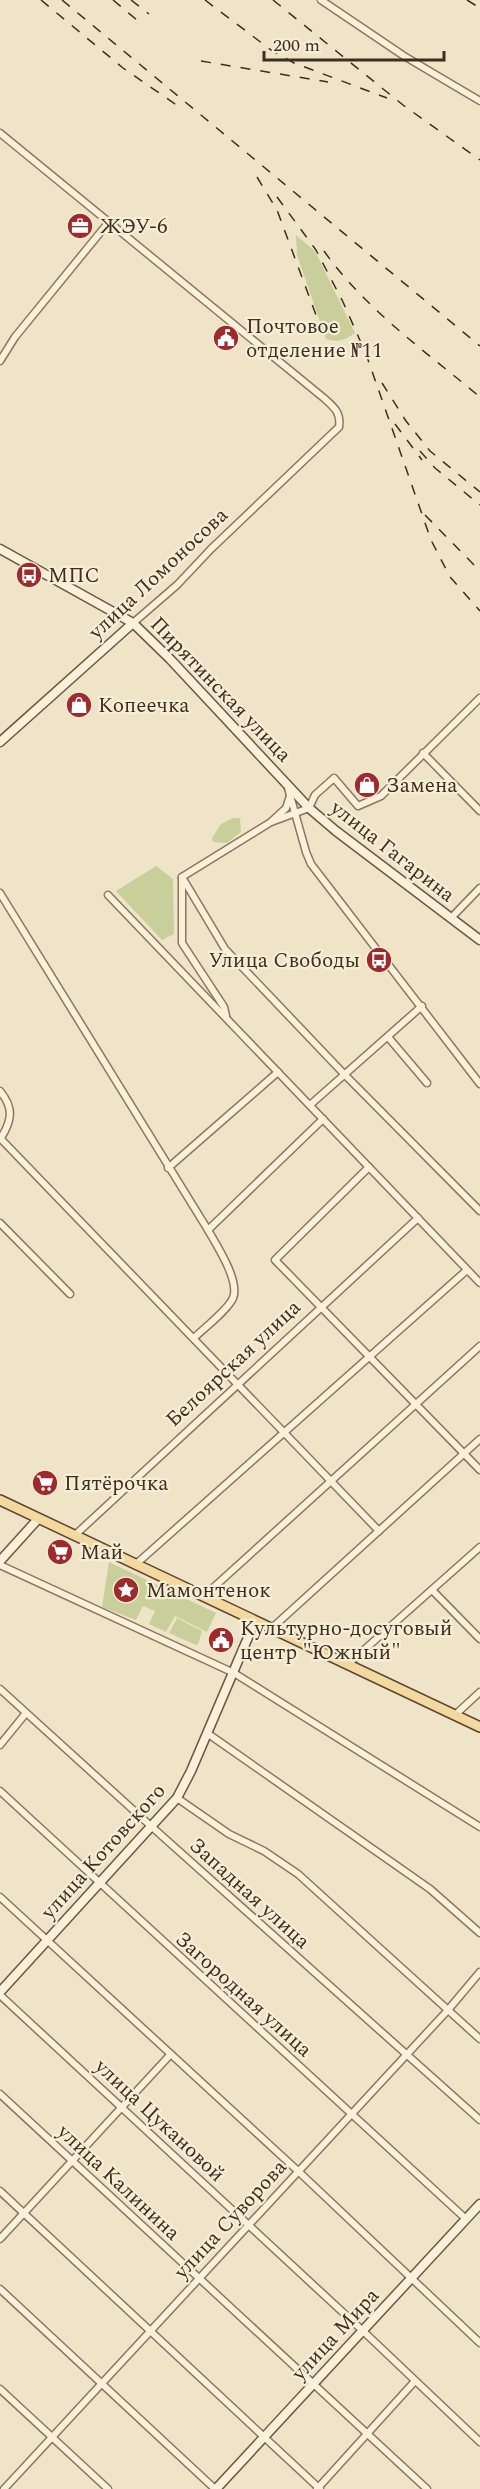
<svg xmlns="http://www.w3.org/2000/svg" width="480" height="2489" font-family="Spectral,serif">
<rect width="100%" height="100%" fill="#f0e4c8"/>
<!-- green -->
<g fill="#c9cf9b">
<path d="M296,235L315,251L355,333C345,340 338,343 326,339L297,255Z"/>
<path d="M233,818H240L241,832L227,843L213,842L212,838L221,824Z"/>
<path d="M156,866L173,879L174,934L162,940L116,891Z"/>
<path d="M109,1562L216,1613L207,1632L175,1616L166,1632L149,1624L155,1611L143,1606L136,1620L102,1607Z"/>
<path d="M177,1618L202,1631L198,1644L196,1645L169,1633Z"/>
</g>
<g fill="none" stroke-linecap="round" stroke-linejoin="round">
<!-- street casing -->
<g stroke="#8d765c" stroke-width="9">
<g id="street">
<path d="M321,0L404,56L480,101"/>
<path d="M0,133L325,399C335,408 341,413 339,427L211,549L177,585L133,623"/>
<path d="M0,361L15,337L108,223"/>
<path d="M423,753L480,811"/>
<path d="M288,788L306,852L311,864L480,1084"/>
<path d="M271,822L309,808L315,795L334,778L358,806L381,796L480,698"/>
<path d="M182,877L225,949L345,1075L480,1211"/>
<path d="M182,877L271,822L286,808L291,793"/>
<path d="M182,878V943L224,1007L226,1016"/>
<path d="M0,893L208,1230C217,1246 240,1281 233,1298C228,1310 203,1329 194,1338"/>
<path d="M108,895L480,1283"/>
<path d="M451,918L480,888"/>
<path d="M388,1037L427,1083"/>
<path d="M0,1091C14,1108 12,1120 1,1138"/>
<path d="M310,1105L422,1006"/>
<path d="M0,1138L379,1531"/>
<path d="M369,1167L275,1260L480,1470"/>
<path d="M168,1168L278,1072"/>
<path d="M0,1223L70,1294"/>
<path d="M208,1230L323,1119"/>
<path d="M74,1536L418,1218"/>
<path d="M0,1565L234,1673L480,1827"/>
<path d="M135,1565L467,1270"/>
<path d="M432,1590L480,1639"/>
<path d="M203,1597L480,1346"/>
<path d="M272,1628L480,1439"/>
<path d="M347,1665L480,1547"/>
<path d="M0,1689L152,1827L480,2120"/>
<path d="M455,1715L480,1692"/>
<path d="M207,1733L430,1889L480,1933"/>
<path d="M0,1745L26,1713"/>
<path d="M0,1791L466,2219"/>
<path d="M177,1798L229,1834L264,1851L298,1874L480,2039"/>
<path d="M0,1897L298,2171L480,2343"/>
<path d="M0,1995L363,2331L480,2442"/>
<path d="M0,2094L427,2489"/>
<path d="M0,2191L320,2489"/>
<path d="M0,2239L170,2055"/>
<path d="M0,2289L215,2489"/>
<path d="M0,2389L108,2489"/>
<path d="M4,2489L448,2010L480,1972"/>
<path d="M317,2489L415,2381"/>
</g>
</g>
<!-- secondary casing -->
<g stroke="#6f573f" stroke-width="11">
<g id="secondary">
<path d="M0,549L133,623L170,659L309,808L336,831L480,940"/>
<path d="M0,742L133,623"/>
<path d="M0,1561L38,1519"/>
<path d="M0,1992L177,1798L191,1771L255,1621"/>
<path d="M216,2489L480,2204"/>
</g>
</g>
<!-- primary casing -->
<g stroke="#5b4430" stroke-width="12">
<path id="primary" d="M0,1500L480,1727"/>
</g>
<!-- street -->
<use href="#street" stroke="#faf1dc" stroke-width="6"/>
<!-- secondary -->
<use href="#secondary" stroke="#faf1dc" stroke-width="8"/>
<!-- primary -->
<use href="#primary" stroke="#f3d9a0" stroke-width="9"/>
<!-- rail -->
<g stroke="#3d2e20" stroke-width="1.5" stroke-dasharray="10 10" stroke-linecap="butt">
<path d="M41,0L123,68L178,106"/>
<path d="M62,0L480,346"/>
<path d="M113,0L143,25"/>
<path d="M131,0L149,14"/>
<path d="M205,0L271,50L294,63L387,98"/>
<path d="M273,0L403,105L480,160"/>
<path d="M467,0L480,8"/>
<path d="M201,61L328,82"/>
<path d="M257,177L277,210L319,323"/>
<path d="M277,197L316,250L343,302L366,354L431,540L450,577L480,611"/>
<path d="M324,251C366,310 425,351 480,397"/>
<path d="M382,383L406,421L430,451L480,492"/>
<path d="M395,424L422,460"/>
<path d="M420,451L435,468L480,505"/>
<path d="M425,515L480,571"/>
</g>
</g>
<!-- icons -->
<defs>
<g id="office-disc" transform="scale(1.35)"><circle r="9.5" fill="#9e2a2b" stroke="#f7eed8"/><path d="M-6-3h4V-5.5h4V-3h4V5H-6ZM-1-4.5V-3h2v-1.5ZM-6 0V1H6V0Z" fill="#fff"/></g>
<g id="civic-disc" transform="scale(1.35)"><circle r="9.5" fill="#9e2a2b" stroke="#f7eed8"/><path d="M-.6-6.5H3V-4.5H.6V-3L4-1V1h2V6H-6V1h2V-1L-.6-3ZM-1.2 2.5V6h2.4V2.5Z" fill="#fff"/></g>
<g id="bus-disc" transform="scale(1.35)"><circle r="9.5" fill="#9e2a2b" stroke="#f7eed8"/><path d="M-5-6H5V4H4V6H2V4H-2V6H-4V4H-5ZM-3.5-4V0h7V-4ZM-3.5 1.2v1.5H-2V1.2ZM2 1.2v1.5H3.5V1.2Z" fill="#fff"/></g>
<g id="shop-disc" transform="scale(1.35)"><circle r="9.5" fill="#9e2a2b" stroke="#f7eed8"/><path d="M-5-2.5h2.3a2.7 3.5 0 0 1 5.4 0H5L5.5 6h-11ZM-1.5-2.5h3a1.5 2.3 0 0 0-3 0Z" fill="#fff"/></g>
<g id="supermarket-disc" transform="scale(1.35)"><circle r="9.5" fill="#9e2a2b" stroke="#f7eed8"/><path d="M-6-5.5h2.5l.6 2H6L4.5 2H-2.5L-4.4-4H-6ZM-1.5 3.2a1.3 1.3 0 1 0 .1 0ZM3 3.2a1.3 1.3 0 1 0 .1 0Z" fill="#fff"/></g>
<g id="sight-disc" transform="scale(1.35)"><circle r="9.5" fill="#9e2a2b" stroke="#f7eed8"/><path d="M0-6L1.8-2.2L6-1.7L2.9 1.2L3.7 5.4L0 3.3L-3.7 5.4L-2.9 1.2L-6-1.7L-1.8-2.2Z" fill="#fff"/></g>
</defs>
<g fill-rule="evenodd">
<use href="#office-disc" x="80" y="226"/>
<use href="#civic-disc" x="226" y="338"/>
<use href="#bus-disc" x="29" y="575"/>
<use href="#shop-disc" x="79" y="705"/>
<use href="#shop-disc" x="367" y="785"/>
<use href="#bus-disc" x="379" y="960"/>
<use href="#supermarket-disc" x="45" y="1483"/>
<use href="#supermarket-disc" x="60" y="1552"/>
<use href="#sight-disc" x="126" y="1590"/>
<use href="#civic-disc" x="221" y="1640"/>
</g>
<g text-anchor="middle" stroke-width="4.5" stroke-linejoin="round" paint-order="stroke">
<!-- poi labels -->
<g font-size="21" fill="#3d2e20" stroke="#f7eed8" text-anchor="start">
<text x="100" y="233">ЖЭУ-6</text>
<text x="246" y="333">Почтовое<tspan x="246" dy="24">отделение №11</tspan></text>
<text x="48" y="582">МПС</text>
<text x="98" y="712">Копеечка</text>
<text x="386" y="792">Замена</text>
<text x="360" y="967" text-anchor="end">Улица Свободы</text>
<text x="64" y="1490">Пятёрочка</text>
<text x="80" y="1559">Май</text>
<text x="146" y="1597">Мамонтенок</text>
<text x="240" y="1635">Культурно-досуговый<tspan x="240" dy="24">центр "Южный"</tspan></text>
</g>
<!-- street labels -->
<g font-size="21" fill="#3d2e20" stroke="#f7eed8">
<text transform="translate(158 573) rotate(-43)" y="7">улица Ломоносова</text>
<text transform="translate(221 689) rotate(46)" y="7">Пирятинская улица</text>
<text transform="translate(393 851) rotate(38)" y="7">улица Гагарина</text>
<text transform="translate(233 1363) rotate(-43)" y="7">Белоярская улица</text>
<text transform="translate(103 1851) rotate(-48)" y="7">улица Котовского</text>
<text transform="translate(250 1893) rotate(42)" y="7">Западная улица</text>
<text transform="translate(244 1994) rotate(42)" y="7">Загородная улица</text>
<text transform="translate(160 2120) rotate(43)" y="7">улица Цукановой</text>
<text transform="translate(119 2182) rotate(43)" y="7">улица Калинина</text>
<text transform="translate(230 2219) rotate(-47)" y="7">улица Суворова</text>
<text transform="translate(335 2334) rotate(-47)" y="7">улица Мира</text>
</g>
</g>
<!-- scale -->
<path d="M264 51v9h180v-9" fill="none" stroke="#3d2e20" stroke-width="3"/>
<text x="273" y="51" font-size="18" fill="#3d2e20" stroke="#f7eed8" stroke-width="4.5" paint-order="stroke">200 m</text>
</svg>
